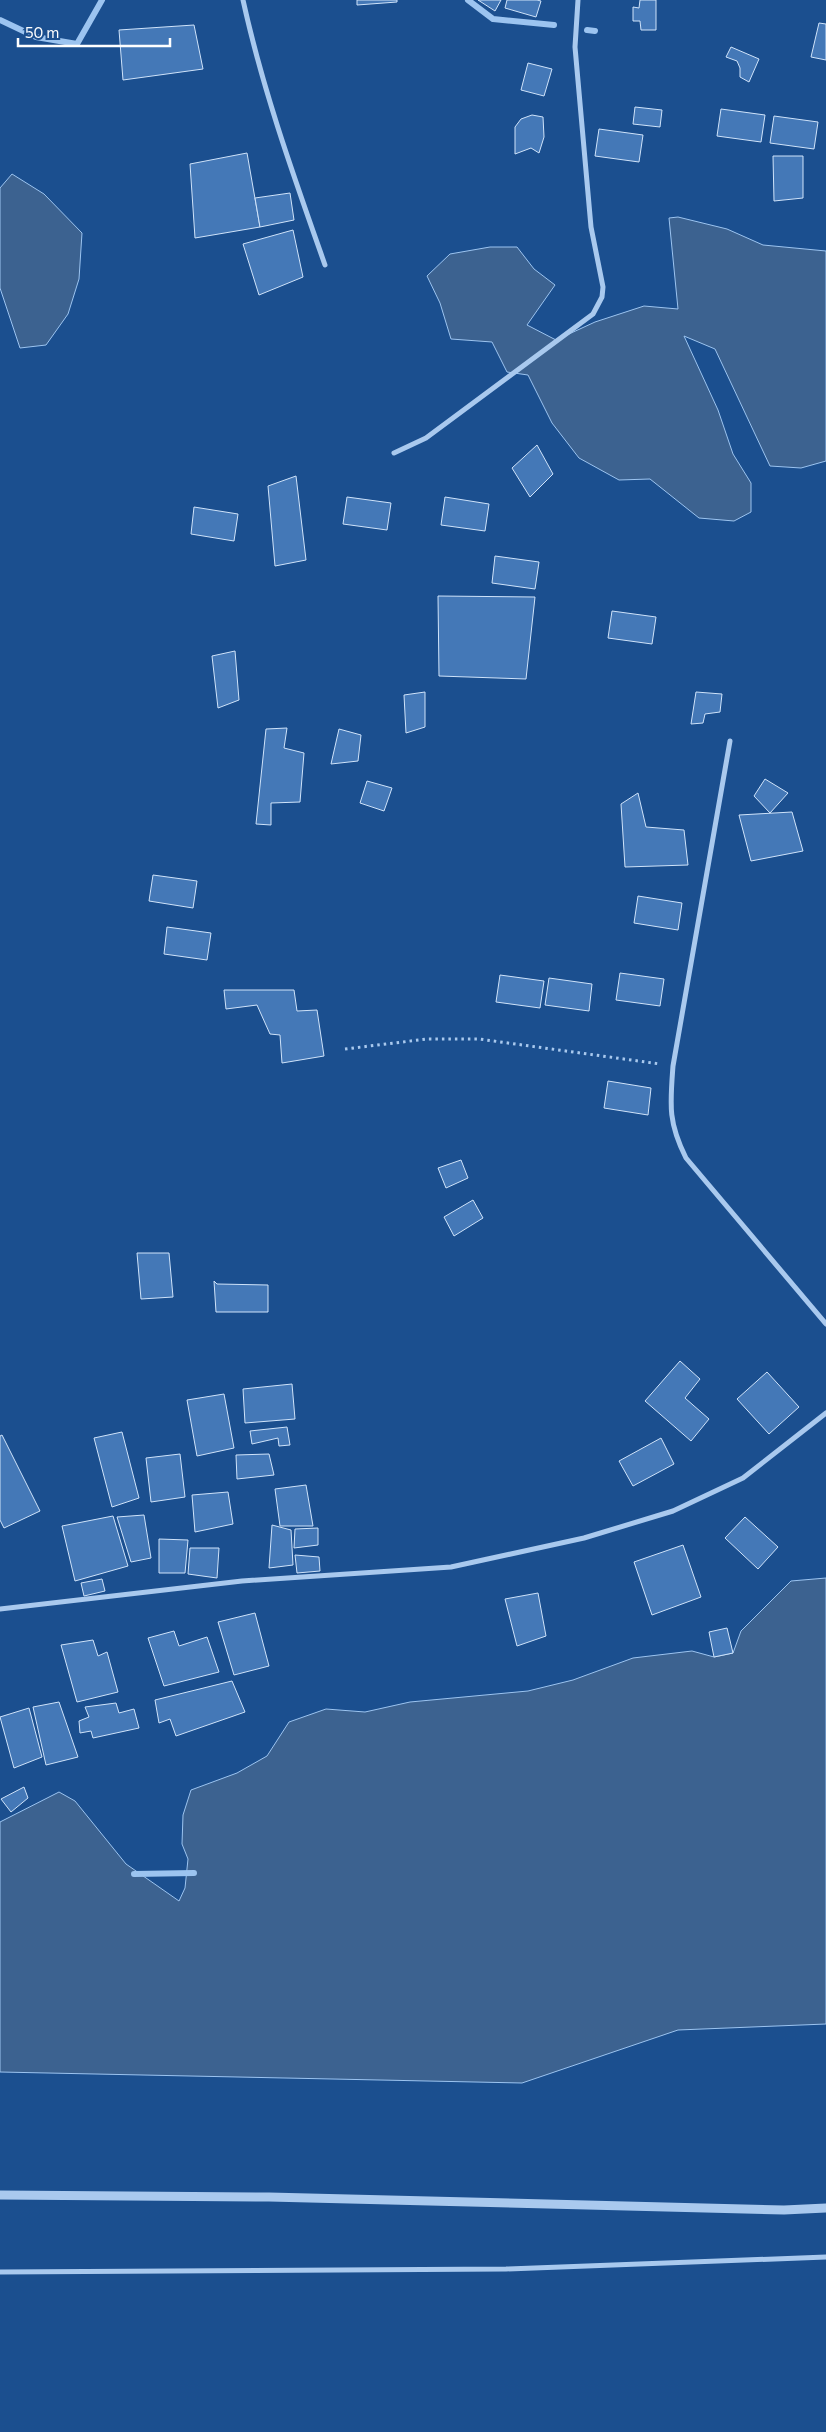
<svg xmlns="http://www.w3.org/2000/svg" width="826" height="2432" font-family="Commissioner,sans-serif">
<rect width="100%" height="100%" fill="#1b4f8f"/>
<!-- water -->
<g fill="#3c6290" stroke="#9cc4f0">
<path d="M12,174L44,194L82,233L79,279L68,314L46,345L20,348L0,288V188Z"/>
<path d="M678,217L727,229L763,245L826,251V461L801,468L770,466L715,349L684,336L718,410L733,454L751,483V512L734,521L699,518L650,479L619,480L579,458L552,423L528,375L507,372L492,342L451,339L440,303L427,276L450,254L490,247H517L534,269L555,285L527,325L556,340L595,322L644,306L678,309L669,218Z"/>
<path d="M826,1578V2024L678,2030L522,2083L0,2072V1822L59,1792L75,1801L126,1864L179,1901L185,1888L188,1859L182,1844L183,1815L191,1790L237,1773L267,1756L289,1722L326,1709L365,1712L410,1702L528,1691L573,1680L633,1658L692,1651L714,1657L733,1653L741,1631L791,1581Z"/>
</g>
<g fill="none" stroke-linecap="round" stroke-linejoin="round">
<!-- stream -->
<g stroke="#9cc4f0" stroke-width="6">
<path d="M468,0L493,19L554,25"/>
<path d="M0,20L36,37L77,44L102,0"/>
<path d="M587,30L595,31"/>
<path d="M134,1874L194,1873"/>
</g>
</g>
<!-- building -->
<g fill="#4478b7" stroke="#cfe3fa">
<path d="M357,0H397V2L357,5Z"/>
<path d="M478,0H501L495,11Z"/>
<path d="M507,0H537L541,1L536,17L505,8Z"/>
<path d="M640,0H656V30H641L640,21H633V7L639,8Z"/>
<path d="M819,23L826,24V60L811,57Z"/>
<path d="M194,25L203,69L123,80L119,30Z"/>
<path d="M731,47L759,59L749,82L740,77V68L737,61L726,57Z"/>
<path d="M528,63L552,69L544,96L521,90Z"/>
<path d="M635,107L662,110L660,127L633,124Z"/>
<path d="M721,109L765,115L761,142L717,136Z"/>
<path d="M532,115L543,117L544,137L539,153L531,148L515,154V127L521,119Z"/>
<path d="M774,116L818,122L814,149L770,143Z"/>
<path d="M599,129L643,135L639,162L595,156Z"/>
<path d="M247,153L260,227L195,238L190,164Z"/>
<path d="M773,156H803V198L774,201Z"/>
<path d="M290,193L294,220L260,227L255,198Z"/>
<path d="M293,230L303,277L259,295L243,244Z"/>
<path d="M537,445L553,474L530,497L512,468Z"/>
<path d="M296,476L306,560L275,566L268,486Z"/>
<path d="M347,497L391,503L387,530L343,524Z"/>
<path d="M445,497L489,504L485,531L441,525Z"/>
<path d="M194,507L238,514L234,541L191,534Z"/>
<path d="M495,556L539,562L535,589L492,583Z"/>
<path d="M438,596L535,597L526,679L439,676Z"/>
<path d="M612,611L656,617L652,644L608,638Z"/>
<path d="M235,651L239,700L218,708L212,656Z"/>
<path d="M425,692V727L406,733L404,695Z"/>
<path d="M696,692L722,694L720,712L705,714L703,723L691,724Z"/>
<path d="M287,728L284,748L304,753L300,802L271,803V825L256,824L266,729Z"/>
<path d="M339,729L361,735L358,761L331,764Z"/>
<path d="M765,779L788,793L770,813L754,796Z"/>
<path d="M367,781L392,788L384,811L360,803Z"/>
<path d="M638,793L646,827L684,830L688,865L625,867L621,804Z"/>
<path d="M792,812L803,851L751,861L739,815Z"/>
<path d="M153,875L197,881L193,908L149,901Z"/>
<path d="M638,896L682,903L678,930L634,923Z"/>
<path d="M167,927L211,933L207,960L164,954Z"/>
<path d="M620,973L664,979L660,1006L616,1000Z"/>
<path d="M500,975L544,981L540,1008L496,1002Z"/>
<path d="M549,978L592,984L589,1011L545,1005Z"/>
<path d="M224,990H294L297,1011L317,1010L324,1056L282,1063L280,1035L270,1034L257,1005L226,1009Z"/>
<path d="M608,1081L651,1088L648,1115L604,1108Z"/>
<path d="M461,1160L468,1178L446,1188L438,1168Z"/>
<path d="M473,1200L483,1218L454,1236L444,1217Z"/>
<path d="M137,1253H169L173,1297L141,1299Z"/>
<path d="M214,1281L217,1284L268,1285V1312H216Z"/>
<path d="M680,1361L700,1379L685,1398L709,1419L691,1441L645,1401Z"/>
<path d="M767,1372L799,1407L769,1434L737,1399Z"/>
<path d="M292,1384L295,1419L245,1423L243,1389Z"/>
<path d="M224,1394L234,1448L197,1456L187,1400Z"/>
<path d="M287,1427L290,1445L279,1446L278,1438L252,1444L250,1431Z"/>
<path d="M122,1432L139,1498L112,1507L94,1438Z"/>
<path d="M2,1435L40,1511L4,1528L0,1520V1436Z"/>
<path d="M661,1438L674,1464L633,1486L619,1461Z"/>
<path d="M180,1454L185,1497L151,1502L146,1458Z"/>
<path d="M269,1454L274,1475L237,1479L236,1455Z"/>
<path d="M306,1485L313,1526H280L275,1489Z"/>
<path d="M228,1492L233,1524L195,1532L192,1495Z"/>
<path d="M144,1515L151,1558L131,1562L117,1517Z"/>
<path d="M113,1516L128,1566L75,1581L62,1526Z"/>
<path d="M745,1517L778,1547L758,1569L725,1538Z"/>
<path d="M272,1525L291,1530L293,1565L269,1568Z"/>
<path d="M318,1528V1545L294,1548L295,1529Z"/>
<path d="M159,1539L188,1540L185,1573H159Z"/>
<path d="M683,1545L701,1597L652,1615L634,1562Z"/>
<path d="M190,1548H219L217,1578L188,1574Z"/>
<path d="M295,1555L319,1557L320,1571L297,1573Z"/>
<path d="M102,1579L105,1591L84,1596L81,1583Z"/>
<path d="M538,1593L546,1636L517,1646L505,1599Z"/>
<path d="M255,1613L269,1666L234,1675L218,1622Z"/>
<path d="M727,1628L733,1653L714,1657L709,1632Z"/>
<path d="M174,1631L179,1646L207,1637L219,1672L164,1686L148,1638Z"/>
<path d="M93,1640L98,1656L107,1652L118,1692L77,1702L61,1645Z"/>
<path d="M232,1681L245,1712L176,1736L170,1719L159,1723L155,1700Z"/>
<path d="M59,1702L78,1757L46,1765L33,1707Z"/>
<path d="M116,1703L119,1713L134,1709L139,1728L93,1738L91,1731L80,1733L79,1721L89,1717L85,1707Z"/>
<path d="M29,1708L42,1757L14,1768L0,1717Z"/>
<path d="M24,1787L28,1798L11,1812L1,1799Z"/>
</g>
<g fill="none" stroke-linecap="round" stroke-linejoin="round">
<!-- path -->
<path stroke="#a9c9ee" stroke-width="3" stroke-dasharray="2.5 4" stroke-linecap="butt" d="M345,1049L427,1039H479L660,1064"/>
<!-- minor -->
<g stroke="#a9c9ee" stroke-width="5">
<path d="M243,0C263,91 294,177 325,265"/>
<path d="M394,453L426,438L593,314L602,297L603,287L591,227L575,47L578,0"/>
<path d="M730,741L673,1066C670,1105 668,1122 686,1158L826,1324"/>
<path d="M0,1609L242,1581L451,1567L584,1538L673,1511L743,1478L826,1413"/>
<path d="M0,2272L506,2269L826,2257"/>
</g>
<!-- tertiary -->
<path stroke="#a9c9ee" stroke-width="9" d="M0,2195L269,2197L784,2210L826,2208"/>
</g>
<!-- scale -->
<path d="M18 38v8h152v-8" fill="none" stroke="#ffffff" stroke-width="2.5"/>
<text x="25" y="38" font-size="15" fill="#ffffff" stroke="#1b4f8f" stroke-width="4" paint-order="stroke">50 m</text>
</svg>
